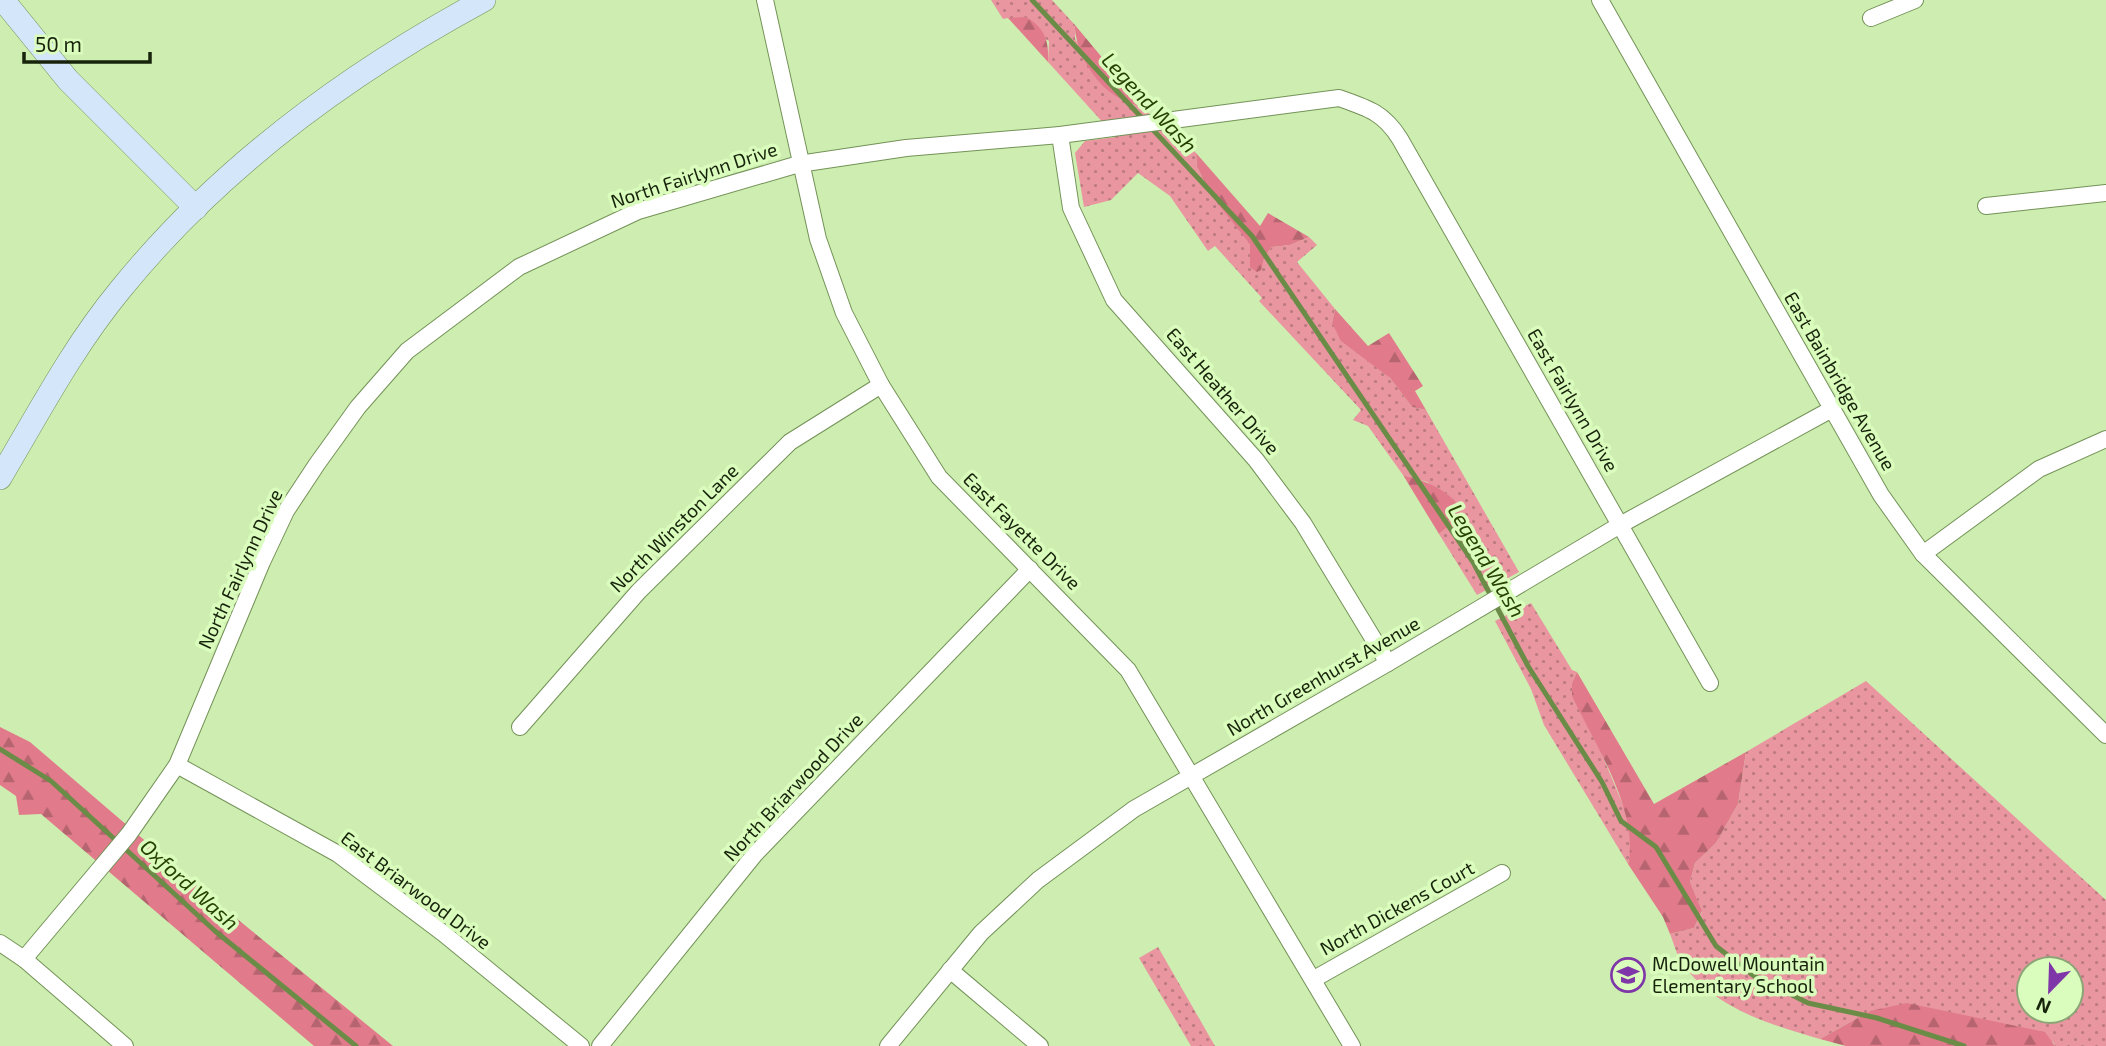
<svg xmlns="http://www.w3.org/2000/svg" width="2106" height="1046" font-family="'Exo 2',sans-serif">
<defs>
<pattern id="green-dots" width="8" height="8" patternUnits="userSpaceOnUse" patternTransform="scale(1.75)"><rect width="8" height="8" fill="#e996a1"/><path d="M2 2h.1M6 6h.1" fill="none" stroke="#bc7a81" stroke-width="1.8" stroke-linecap="round"/></pattern>
<pattern id="forest-firs" width="22" height="20" patternUnits="userSpaceOnUse" patternTransform="scale(1.75)"><rect width="22" height="20" fill="#e17b8b"/><path d="M5 1l3.5 6h-7zM16 11l3.5 6h-7z" fill="#b56470"/></pattern>
</defs>
<rect width="100%" height="100%" fill="#cdeeb0"/>
<!-- green -->
<g fill="url(#green-dots)" fill-rule="evenodd">
<path d="M991,0H1052L1075,25V39L1122,100L1145,109L1164,132L1176,131L1196,153L1197,167L1213,198L1264,258L1272,247L1290,245L1309,237L1317,245L1297,262L1335,309L1332,323L1390,378L1412,407L1426,410L1519,572L1477,595L1439,534L1457,518L1460,509L1427,482L1403,475L1368,426L1353,420L1361,410L1259,301L1262,298L1215,246L1208,251L1170,196L1138,173L1111,200L1084,207L1075,153L1085,141L1116,137L1048,62L1049,41L1008,18L1003,19Z"/>
<path d="M1531,603L1572,670L1577,672L1572,683L1626,812L1632,845L1628,864L1544,725L1531,689L1495,621Z"/>
<path d="M1866,681L2106,900V1046H2055L2053,1042L1870,1011L1820,1039C1771,1025 1714,1008 1683,964C1677,956 1674,944 1670,934L1694,928L1702,912L1690,882L1695,863L1716,843L1738,804L1746,752ZM2029,969H2071V1011H2029Z"/>
<path d="M1158,947L1215,1046H1191L1139,958Z"/>
</g>
<!-- forest -->
<g fill="url(#forest-firs)">
<path d="M1026,17C1045,28 1049,41 1048,62L1008,18Z"/>
<path d="M1075,25L1145,109C1133,104 1120,100 1110,92C1092,79 1074,46 1075,25Z"/>
<path d="M1196,153L1260,226L1268,213L1309,237L1290,245L1272,247L1264,258L1261,270L1257,272L1250,267V244L1213,198L1197,167Z"/>
<path d="M1335,309L1368,346L1389,333L1423,386L1415,391L1426,410L1412,407L1390,378L1341,341L1332,323Z"/>
<path d="M1403,475C1425,481 1448,489 1461,509L1457,519L1439,534Z"/>
<path d="M1577,672L1654,804L1746,752L1738,804L1716,843L1695,863L1690,882L1702,911L1694,928L1670,934L1663,917L1628,864C1640,812 1594,743 1572,696V683Z"/>
<path d="M0,727L30,742L220,905L393,1046H314L41,814L19,815L16,796L0,785Z"/>
<path d="M1907,1003L2045,1032L2055,1046H1846L1820,1039L1870,1011Z"/>
</g>
<g fill="none" stroke-linecap="round" stroke-linejoin="round">
<!-- stream -->
<g stroke="#6a8c47" stroke-width="5">
<path d="M1032,0L1252,236L1473,562L1528,666L1602,782L1621,821L1656,847L1716,946L1754,976L1808,1003L1877,1018L1964,1046"/>
<path d="M0,749L51,781L215,931L356,1046"/>
</g>
<!-- street casing -->
<g stroke="#749258" stroke-width="18">
<g id="street">
<path d="M765,0L818,239L844,313L881,385L939,477L1128,670L1352,1046"/>
<path d="M1600,0L1881,495L1923,554L2106,735"/>
<path d="M1871,18L1915,0"/>
<path d="M1060,135L1071,208L1114,300L1256,460L1303,523L1388,663"/>
<path d="M1986,206L2106,193"/>
<path d="M1923,554L2039,469L2106,439"/>
<path d="M520,727L639,591L790,442L881,385"/>
<path d="M177,765L338,854L443,933L581,1046"/>
<path d="M0,943L24,959L125,1046"/>
<path d="M24,959L129,834L177,765L262,562L286,511L317,464L358,407L407,351L519,267L638,211L799,164L906,148L1060,135L1339,98C1368,108 1384,113 1400,139L1710,683"/>
<path d="M950,970L1040,1046"/>
<path d="M1314,979L1502,873"/>
<path d="M600,1046L755,854L1030,569"/>
<path d="M888,1046L981,933L1038,880L1134,809L1388,663L1620,525L1832,409"/>
</g>
</g>
<!-- secondary casing -->
<g stroke="#749258" stroke-width="24">
<g id="secondary">
<path d="M3,0L68,80L196,208"/>
<path d="M0,478C38,414 73,347 120,290C218,169 349,73 484,0"/>
</g>
</g>
<!-- street -->
<use href="#street" stroke="#fff" stroke-width="16"/>
<!-- secondary -->
<use href="#secondary" stroke="#d4e7fa" stroke-width="23"/>
</g>
<!-- icons -->
<defs>
<g id="school-ring" transform="scale(1.75)"><circle r="9.5" fill="#dafcbd" stroke="#7f36a8" stroke-width="1.5"/><path d="M0-5L7-2L0 1L-7-2ZM-4 1L0 2.5L4 1V4Q0 6-4 4Z" fill="#7f36a8"/></g>
</defs>
<g fill-rule="evenodd">
<use href="#school-ring" x="1628" y="975"/>
</g>
<g text-anchor="middle" stroke-width="7" stroke-linejoin="round" paint-order="stroke">
<!-- street labels -->
<g font-size="19" fill="#17230b" stroke="#dafcbd">
<text transform="translate(694 175) rotate(-18)" y="7">North Fairlynn Drive</text>
<text transform="translate(1840 381) rotate(60)" y="7">East Bainbridge Avenue</text>
<text transform="translate(1223 391) rotate(49)" y="7">East Heather Drive</text>
<text transform="translate(1573 400) rotate(60)" y="7">East Fairlynn Drive</text>
<text transform="translate(674 528) rotate(-45)" y="7">North Winston Lane</text>
<text transform="translate(1022 531) rotate(45)" y="7">East Fayette Drive</text>
<text transform="translate(240 569) rotate(-65)" y="7">North Fairlynn Drive</text>
<text transform="translate(1323 676) rotate(-30)" y="7">North Greenhurst Avenue</text>
<text transform="translate(793 787) rotate(-47)" y="7">North Briarwood Drive</text>
<text transform="translate(416 890) rotate(37)" y="7">East Briarwood Drive</text>
<text transform="translate(1397 908) rotate(-29)" y="7">North Dickens Court</text>
</g>
<!-- poi labels -->
<g font-size="19" fill="#17230b" stroke="#dafcbd" text-anchor="start">
<text x="1652" y="971">McDowell Mountain<tspan x="1652" dy="22">Elementary School</tspan></text>
</g>
<!-- water labels -->
<g font-size="21" font-style="italic" fill="#264200" stroke="#dafcbd">
<text transform="translate(1149 103) rotate(47)" y="7">Legend Wash</text>
<text transform="translate(1486 561) rotate(59)" y="7">Legend Wash</text>
<text transform="translate(189 885) rotate(42)" y="7">Oxford Wash</text>
</g>
</g>
<!-- north arrow -->
<g transform="translate(2050 990) rotate(203)"><circle r="33" fill="#dafcbd" stroke="#8ca576" stroke-width="2"/>
<path d="M0-5L12 26L0 18L-12 26Z" fill="#7f36a8"/>
<text y="-10" font-size="19" font-weight="bold" text-anchor="middle" fill="#17230b">N</text>
</g>
<!-- scale -->
<path d="M24 52v10h126v-10" fill="none" stroke="#17230b" stroke-width="3.5"/>
<text x="35" y="52" font-size="21" fill="#17230b" stroke="#dafcbd" stroke-width="5" paint-order="stroke">50 m</text>
</svg>
